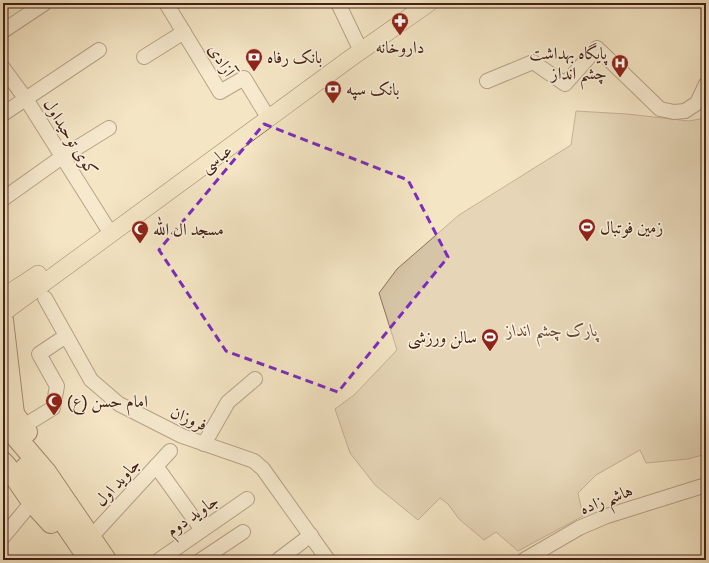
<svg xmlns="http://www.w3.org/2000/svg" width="709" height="563" font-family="'IM FELL DW Pica',Amiri,serif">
<rect width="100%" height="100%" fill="#f4e5c4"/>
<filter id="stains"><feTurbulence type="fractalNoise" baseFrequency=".005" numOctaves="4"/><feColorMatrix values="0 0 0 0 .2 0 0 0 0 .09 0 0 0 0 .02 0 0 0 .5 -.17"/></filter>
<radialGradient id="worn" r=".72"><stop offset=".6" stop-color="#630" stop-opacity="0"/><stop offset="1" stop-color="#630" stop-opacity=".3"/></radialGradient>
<!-- green -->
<path fill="#d6c4a6" stroke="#8d725d" d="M576,111L627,114L689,121L705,118L706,111V454L688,459L646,463L640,450L596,475L578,493L583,516L518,551L496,532L484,540L459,519L448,504L440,498L418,520L375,485L350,453L335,409L354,395L397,350L379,293L397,269L459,215L571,145Z"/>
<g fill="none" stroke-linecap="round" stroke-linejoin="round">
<!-- minor casing -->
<g stroke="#705240" stroke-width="16">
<g id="minor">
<path d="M166,3L220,92L244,78L269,119"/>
<path d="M338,3L361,51"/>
<path d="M3,31L45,3"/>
<path d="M144,57L184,32"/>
<path d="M3,68L26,99L106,226"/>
<path d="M487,81L533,62L565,84L597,48L660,109L674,112L685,111L697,103L706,84"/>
<path d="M3,114L99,50"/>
<path d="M3,199L62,157L109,128"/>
<path d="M45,298L91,380L119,404L182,436L254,461L263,469L328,560"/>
<path d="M22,427L53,408L57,386L39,354L66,336"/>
<path d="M204,444L228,402L255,379"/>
<path d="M156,466L202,530"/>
<path d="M3,537L32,502"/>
<path d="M91,537L170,451"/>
<path d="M159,560L247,499"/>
<path d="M201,560L243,532"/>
<path d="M278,560L311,535"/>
<path d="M524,560L579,528L607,516L706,485"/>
</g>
</g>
<!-- major casing -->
<g stroke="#442114" stroke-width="18">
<g id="major">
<path d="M3,297L38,274"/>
<path d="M3,313L348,60L429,3"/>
</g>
</g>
<!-- highway casing -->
<g stroke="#442114" stroke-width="22">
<g id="highway">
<path d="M3,320L14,414"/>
<path d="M3,399L27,432"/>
<path d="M3,422L46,472L106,560"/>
<path d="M3,462L10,470L32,502L51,523"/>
<path d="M26,467L80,546L89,560"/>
</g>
</g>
<!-- minor -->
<use href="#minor" stroke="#f8eed9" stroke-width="14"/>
<!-- major -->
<use href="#major" stroke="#f4e5c4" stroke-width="17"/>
<!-- highway -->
<use href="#highway" stroke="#f4e5c4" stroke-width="20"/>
</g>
<!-- marked area -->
<path d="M0 0H709V563H0ZM264,124L408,180L448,257L338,392L226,351L159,250Z" fill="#f4e5c4" fill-opacity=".55" fill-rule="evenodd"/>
<path fill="none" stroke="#7b2cbf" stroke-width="3" stroke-dasharray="8 5" stroke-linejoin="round" d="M264,124L408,180L448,257L338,392L226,351L159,250Z"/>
<!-- icons -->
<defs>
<g id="pharmacy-pin" transform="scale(0.9)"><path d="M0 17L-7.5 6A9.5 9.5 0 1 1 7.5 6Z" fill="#8f2418" stroke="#f8eed9"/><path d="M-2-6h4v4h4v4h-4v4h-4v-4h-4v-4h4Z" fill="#fff"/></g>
<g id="bank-pin" transform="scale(0.9)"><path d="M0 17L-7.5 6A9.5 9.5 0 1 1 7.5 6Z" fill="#8f2418" stroke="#f8eed9"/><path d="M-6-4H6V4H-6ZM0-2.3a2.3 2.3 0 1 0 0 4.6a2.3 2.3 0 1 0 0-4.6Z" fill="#fff"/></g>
<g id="hospital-pin" transform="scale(0.9)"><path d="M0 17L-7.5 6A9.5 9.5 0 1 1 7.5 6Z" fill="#8f2418" stroke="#f8eed9"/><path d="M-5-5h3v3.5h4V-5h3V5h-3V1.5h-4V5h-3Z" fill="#fff"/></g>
<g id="stadium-pin" transform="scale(0.9)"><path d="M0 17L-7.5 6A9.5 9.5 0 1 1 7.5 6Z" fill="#8f2418" stroke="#f8eed9"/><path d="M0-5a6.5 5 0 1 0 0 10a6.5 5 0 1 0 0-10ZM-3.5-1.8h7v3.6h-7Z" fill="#fff"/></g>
<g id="mosque-pin" transform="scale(0.9)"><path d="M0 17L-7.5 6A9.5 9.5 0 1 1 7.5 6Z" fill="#8f2418" stroke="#f8eed9"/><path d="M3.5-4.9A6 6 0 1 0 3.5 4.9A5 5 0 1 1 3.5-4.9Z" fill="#fff"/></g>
</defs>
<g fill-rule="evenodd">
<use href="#pharmacy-pin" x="400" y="21"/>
<use href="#bank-pin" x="254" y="57"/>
<use href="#hospital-pin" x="620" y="63"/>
<use href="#bank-pin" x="333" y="89"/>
<use href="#stadium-pin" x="587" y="227"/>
<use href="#mosque-pin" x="140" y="229"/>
<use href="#stadium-pin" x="490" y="337"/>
<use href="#mosque-pin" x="54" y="401"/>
</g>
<g text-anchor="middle" stroke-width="3.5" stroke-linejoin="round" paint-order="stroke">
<!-- poi labels -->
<g font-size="17" fill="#442114" stroke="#f8eed9" text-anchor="start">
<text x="400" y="53" text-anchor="middle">داروخانه</text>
<text x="607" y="59" text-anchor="end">پایگاه بهداشت<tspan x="607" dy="20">چشم انداز</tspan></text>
<text x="267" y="63">بانک رفاه</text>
<text x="346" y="95">بانک سپه</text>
<text x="600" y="233">زمین فوتبال</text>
<text x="153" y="235">مسجد ال الله</text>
<text x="477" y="343" text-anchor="end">سالن ورزشی</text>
<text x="67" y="407">امام حسن (ع)</text>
</g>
<!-- street labels -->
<g font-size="17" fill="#442114" stroke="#f8eed9">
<text transform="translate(222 60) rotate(59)" y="6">آزادی</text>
<text transform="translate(71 137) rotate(58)" y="6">کوی توحیداول</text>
<text transform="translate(216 158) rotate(-36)" y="6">عباسى</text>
<text transform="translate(189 418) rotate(23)" y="6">فروزان</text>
<text transform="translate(117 482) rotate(-48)" y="6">جاوید اول</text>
<text transform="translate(606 499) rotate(-21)" y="6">هاشم زاده</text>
<text transform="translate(192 515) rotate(-35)" y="6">جاوید دوم</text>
</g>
<!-- park labels -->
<g font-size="17" font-style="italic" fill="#684a38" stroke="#f8eed9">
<text x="552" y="336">پارک چشم انداز</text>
</g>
</g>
<!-- margin -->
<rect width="709" height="563" fill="none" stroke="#f4e5c4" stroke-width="16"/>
<rect x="4" y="4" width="701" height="555" fill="none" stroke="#442114" stroke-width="2"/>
<rect x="8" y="8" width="693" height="547" fill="none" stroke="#442114"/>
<rect width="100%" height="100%" filter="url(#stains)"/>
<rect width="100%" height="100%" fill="url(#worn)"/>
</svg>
